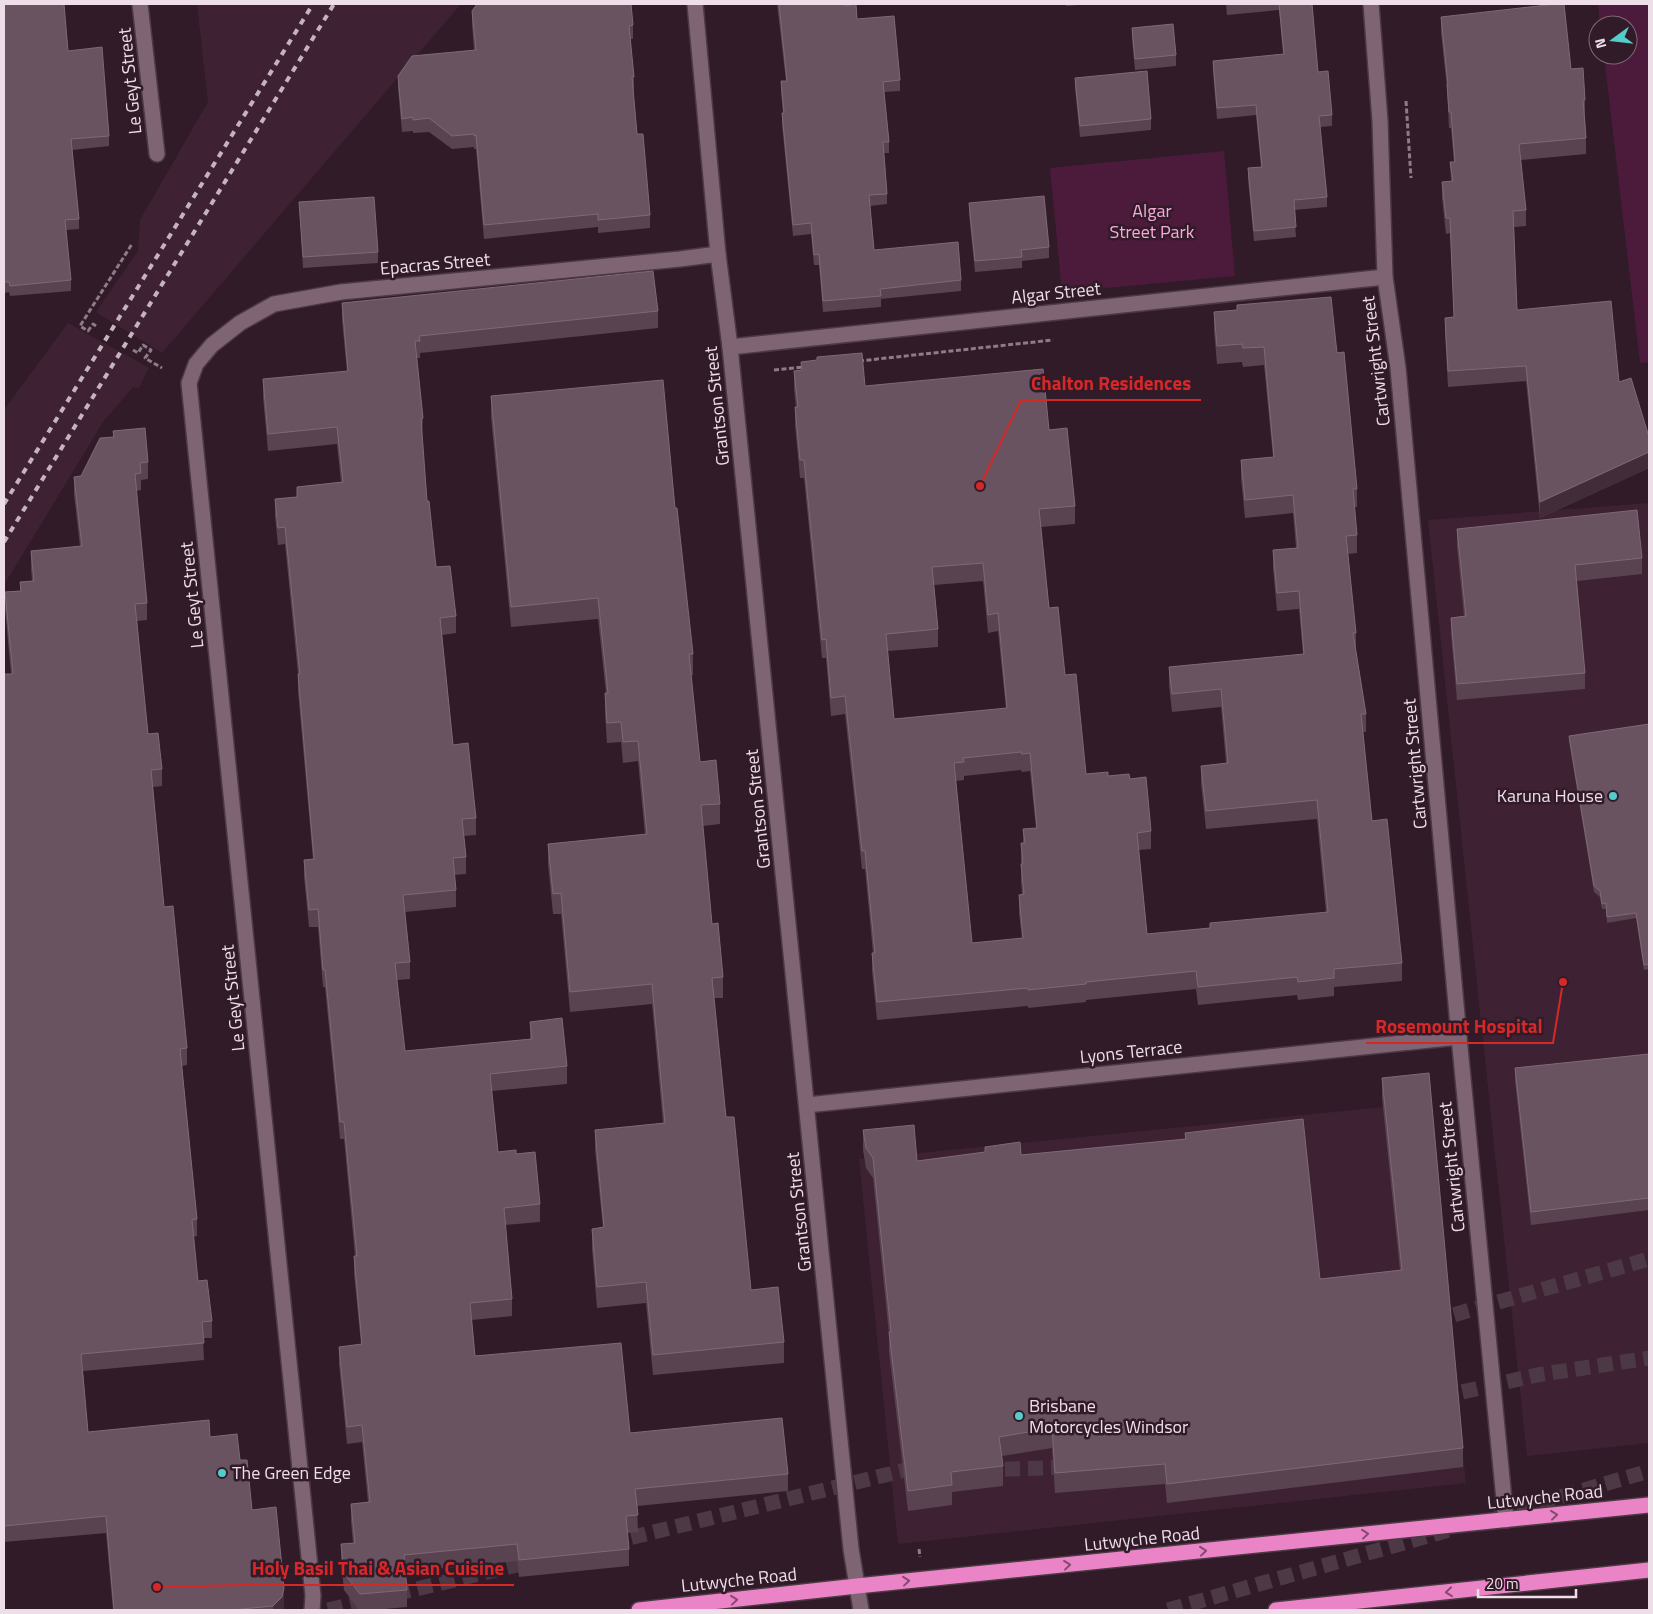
<svg xmlns="http://www.w3.org/2000/svg" width="1653" height="1614" font-family="'Titillium Web',sans-serif">
<rect width="100%" height="100%" fill="#311b29"/>
<!-- built -->
<g fill="#3e2233">
<path d="M197,4H461L162,353L96,312L138,251L140,220L208,102Z"/>
<path d="M68,323L149,368L139,388L133,387L103,422L4,585V410Z"/>
<path d="M1649,503V1443L1527,1456L1428,520Z"/>
<path d="M1425,1103L1466,1483L898,1544L859,1159Z"/>
</g>
<!-- green -->
<g fill="#4c1b3b">
<path d="M1598,4H1649V362L1640,363L1604,55H1628V25H1600Z"/>
<path d="M1224,151L1235,276L1062,292L1050,168Z"/>
</g>
<g fill="none" stroke-linecap="round" stroke-linejoin="round">
<!-- highway-tunnel -->
<g stroke="#4d3846" stroke-width="15" stroke-dasharray="15 8" stroke-linecap="butt">
<path d="M1432,1321L1649,1259"/>
<path d="M1440,1397L1537,1375L1649,1358"/>
<path d="M982,1470L1072,1467"/>
<path d="M1495,1516L1649,1471"/>
<path d="M609,1543L922,1466"/>
<path d="M328,1610L538,1560"/>
<path d="M1168,1610L1449,1530"/>
</g>
<!-- minor casing -->
<g stroke="#4b3944" stroke-width="18">
<g id="minor">
<path d="M140,4L157,154"/>
<path d="M695,4L718,254L730,347L851,1549L861,1610"/>
<path d="M1371,4L1380,121L1385,277L1398,368L1459,1037L1506,1520"/>
<path d="M730,347L1385,277"/>
<path d="M807,1105L1459,1037"/>
<path d="M312,1610L313,1596L189,383L196,364L212,345L240,323L274,304L341,292L680,259L718,254"/>
</g>
</g>
<!-- highway casing -->
<g stroke="#4b3944" stroke-width="18">
<g id="highway">
<path d="M639,1610L857,1586L1649,1505"/>
<path d="M1276,1610L1649,1570"/>
</g>
</g>
<!-- path -->
<g stroke="#8e7b87" stroke-width="3" stroke-dasharray="5 2.5" stroke-linecap="butt">
<path d="M1406,101L1411,178"/>
<path d="M96,326L93,324L88,331L80,326L132,244"/>
<path d="M133,350L138,353L143,345L151,350L145,358L162,368"/>
<path d="M859,361L1053,340"/>
<path d="M774,370L805,367"/>
<path d="M919,1549L920,1557"/>
</g>
<!-- minor -->
<use href="#minor" stroke="#7f6474" stroke-width="15"/>
<!-- highway -->
<use href="#highway" stroke="#eb84c6" stroke-width="15"/>
<!-- rail -->
<g stroke="#c5b4be" stroke-width="4" stroke-dasharray="6 6" stroke-linecap="butt">
<path d="M4,504L313,4"/>
<path d="M4,542L334,4"/>
</g>
</g>
<!-- wall -->
<g fill="#5a4350" fill-rule="evenodd">
<path d="M4,4L68,51L109,136V146L72,150L79,219V229L66,230L71,280V291L10,296L9,292L4,293Z"/>
<path d="M777,4H844V6L857,19L900,80V91L884,92L889,142V153H884L887,194V204L870,206L874,250L961,280V291L881,299V307L823,312L819,265H814L811,234L793,236L782,124V113H783L781,92V81H786Z"/>
<path d="M1066,4H1089L1066,6Z"/>
<path d="M1226,4H1312L1318,72L1332,115V126L1320,127L1327,197V207L1294,210L1296,237L1254,241L1248,179V168L1261,167L1256,115L1217,119L1213,71V61L1283,54L1279,10L1227,15Z"/>
<path d="M472,11L633,25V39H630L634,77V90H633L637,134L650,215V228L598,233V227L484,239L476,149H474V147L452,149L429,132L413,133V131L402,132L398,89V76L474,50L472,24Z"/>
<path d="M1441,17L1571,69L1585,100V116L1586,138V154L1521,160L1526,210V226L1514,227L1517,310L1619,382L1649,437V468L1540,518L1526,381L1448,387L1445,333V318L1454,317L1450,233L1446,234L1442,198V182L1451,181L1450,162H1454L1451,128H1449L1447,88L1441,33Z"/>
<path d="M1132,28L1176,55V66L1135,70L1132,39Z"/>
<path d="M1075,78L1151,119V130L1080,137L1075,89Z"/>
<path d="M299,202L378,252V263L303,268Z"/>
<path d="M969,203L1049,247V258L1022,261V268L975,272L969,214Z"/>
<path d="M342,303L658,311V328L420,353V358H417L423,418L422,436L427,501L436,567L456,616V633L442,635L453,745L476,818V835L464,836L466,857V874L454,875L456,890V907L405,912L410,962V979L397,980L405,1051L530,1039V1022L567,1066V1084L492,1091L498,1152L516,1154L540,1204V1222L505,1225L512,1299V1316L472,1320L475,1356L630,1433L788,1474V1491L637,1506L638,1532L627,1533L629,1549V1566L519,1577L517,1561L405,1572L407,1590V1607L374,1610H359L344,1590L341,1561V1544L353,1543L351,1521V1504L368,1502L362,1442L347,1444L339,1364V1347L361,1344L354,1273V1256H355L344,1139H340L325,987H323L318,927H309L304,877V860L313,859L298,691V674L285,544L278,545L275,516V499L297,497V487L341,482L337,444L268,451L263,397V379L347,372L342,320Z"/>
<path d="M1214,312L1337,353L1357,489V507H1354L1357,535V553L1348,554L1356,633V651L1366,714V732H1363L1372,821L1402,963V981L1334,987V996L1298,1000L1297,995L1198,1005L1196,989L1086,1000V1002L1028,1008V1006L877,1020L872,971V953H873L865,869H862L845,714L831,716L826,658H822L804,478H800L795,425V407H796L794,389V371L801,370V362L865,386L1049,430L1075,506V524L1041,527L1049,608L1065,675L1086,774L1130,779L1151,831V849L1139,850L1147,934L1210,928L1326,913L1317,819L1206,829L1201,784V766L1226,763L1221,707L1172,712L1169,685V667L1303,654L1299,609L1277,611L1273,568V550L1296,548L1293,513L1245,518L1241,478V460L1273,457L1264,365L1243,367L1242,362L1217,364L1214,330ZM983,581L988,633L998,631L1006,709L894,719L888,651L938,647V629L934,585ZM1021,770L1022,772L1030,771L1036,828L1023,829V843H1021V882L1022,894L1019,895V913L1022,939L972,943L956,781L964,780V776Z"/>
<path d="M491,396L675,508L693,654V675H691L700,762L720,804V824L703,826L712,924L723,977V998H714L726,1117L751,1290L784,1342V1363L653,1375L646,1303L597,1308L592,1249V1229L603,1228L595,1150V1130L663,1123L652,1004L570,1012L561,914H553L548,864V844L645,835L638,761L623,763L621,742L607,743L605,714V693H606L598,619L511,627L491,417Z"/>
<path d="M113,431L148,462V479L141,480V490L136,491L147,603V620L137,621L148,734L162,769V786L153,787L164,907L187,1048V1065L182,1066L197,1219V1236L193,1237L198,1281L212,1321V1338H203L204,1360L83,1371L88,1432L210,1437L240,1460L252,1510L284,1605L283,1610H113L106,1533L4,1542V674H11L5,609V592L20,591V582L32,581L31,568V551L80,546L74,494V477L81,476L113,437Z"/>
<path d="M1457,529L1642,558V574L1577,581L1585,673V689L1457,700L1451,634V618L1464,616L1457,546Z"/>
<path d="M1649,724V969L1644,970L1636,918L1607,923L1606,909H1602L1600,897L1594,892L1569,741V736Z"/>
<path d="M1649,1054V1210L1531,1225L1515,1081V1068Z"/>
<path d="M1382,1078L1463,1448V1467L1167,1503L1165,1484L1055,1493L1052,1448L1002,1456L1003,1466V1486L952,1492V1505L908,1511L889,1352V1334L873,1178L866,1168L863,1150V1130L917,1161L985,1152V1147L1021,1155L1185,1139V1133L1320,1279L1400,1270L1382,1098Z"/>
</g>
<!-- shaded-wall -->
<g fill="#432c3a">
<path d="M1649,452V468L1540,518V502Z"/>
<path d="M284,1588V1605L283,1610H273V1606Z"/>
</g>
<!-- building -->
<g fill="#6a5361" stroke="#7e6976" fill-rule="evenodd">
<path d="M4,4H64L68,51L102,47L109,136L71,139L79,219L65,220L71,280L10,286L9,282H4Z"/>
<path d="M477,4H631L633,25L629,26L634,77H632L637,134H643L650,215L598,220V214L484,225L476,135L474,136V134L452,136L429,118L413,120V117L402,119L398,76L412,56L476,50L472,11Z"/>
<path d="M779,4H844V6L856,4L857,19L894,16L900,80L883,82L889,142H883L887,194L869,195L874,250L958,242L961,280L880,289L881,296L823,301L819,254L814,255L811,223L793,225L782,113H784L781,81H787Z"/>
<path d="M1279,4H1312L1318,72L1328,71L1332,115L1319,116L1327,197L1294,200L1296,227L1254,231L1248,168L1262,167L1256,105L1217,108L1213,61L1284,54Z"/>
<path d="M1556,4H1564L1571,69L1583,68L1585,100H1583L1586,138L1519,144L1526,210L1513,211L1517,310L1611,301L1619,382L1631,378L1649,437V452L1540,502L1526,366L1448,371L1445,318L1454,317L1450,218H1446L1442,182L1453,181L1450,162H1455L1451,112H1449L1447,84H1448L1441,17Z"/>
<path d="M1173,24L1176,55L1135,59L1132,28Z"/>
<path d="M1147,71L1151,119L1080,126L1075,78Z"/>
<path d="M1044,196L1049,247L1021,250L1022,257L975,261L969,203Z"/>
<path d="M374,197L378,252L303,257L299,202Z"/>
<path d="M653,271L658,311L419,336L420,341H415L423,418L421,419L427,501H429L436,567L450,566L456,616L440,618L453,745L468,743L476,818L462,819L466,857L453,858L456,890L403,895L410,962L395,963L405,1051L532,1039L530,1022L562,1018L567,1066L490,1074L498,1152L516,1150V1154L535,1152L540,1204L504,1208L512,1299L470,1303L475,1356L621,1343L630,1433L782,1418L788,1474L635,1489L638,1515L626,1516L629,1549L519,1560L517,1544L404,1555L407,1590L360,1594L344,1573L341,1544L355,1543L351,1504L370,1502L362,1425L347,1427L339,1347L362,1344L354,1256H357L344,1122H340L325,970H323L318,909L309,910L304,860L314,859L298,674H300L285,527L278,528L275,499L297,497V487L343,482L337,427L268,434L263,379L348,371L342,303Z"/>
<path d="M1331,297L1337,353L1344,352L1357,489H1353L1357,535L1346,536L1356,633H1353L1366,714H1361L1372,821L1387,819L1402,963L1334,969V978L1298,982L1297,977L1198,987L1196,971L1086,982V984L1028,990V988L877,1002L872,953H875L865,851H862L845,696L831,698L826,639L822,640L804,460H800L795,407H798L794,371L802,370L801,362L817,360V357L862,353L865,386L1043,369L1049,430L1067,428L1075,506L1039,509L1049,608L1058,607L1065,675L1076,674L1086,774L1108,772V776L1129,774L1130,779L1146,777L1151,831L1137,833L1147,934L1210,928V923L1328,912L1317,800L1206,811L1201,766L1228,763L1221,689L1172,694L1169,667L1304,654L1299,591L1277,593L1273,550L1298,548L1293,495L1245,500L1241,460L1274,457L1264,347L1243,348L1242,344L1217,346L1214,312L1237,310V305ZM983,563L988,615L998,613L1007,708L894,719L886,634L938,629L932,567ZM1021,752L1022,754L1030,753L1037,828L1023,829L1025,843H1021L1023,864H1021L1024,894L1019,895L1023,938L972,943L954,763L964,762L963,758Z"/>
<path d="M663,380L675,508H677L693,654H689L700,762L716,760L720,804L701,805L712,924L718,923L723,977L712,978L726,1117H734L751,1290L778,1287L784,1342L653,1355L646,1282L597,1287L592,1229L604,1227L595,1130L665,1123L652,984L570,992L561,893L553,894L548,844L647,834L638,741L623,742L621,722L607,723L605,693H608L598,598L511,607L491,396Z"/>
<path d="M145,428L148,462L140,463L141,473L135,474L147,603L135,604L148,734L158,733L162,769L151,770L164,907L173,906L187,1048L180,1049L197,1219L192,1220L198,1281L207,1280L212,1321L202,1322L204,1343L81,1354L88,1432L209,1420L210,1437L237,1434L240,1460H247L252,1510L276,1507L284,1588L282,1597L273,1606L232,1610H114L106,1516L4,1526V674H13L5,592L21,591L20,582L34,581L31,551L82,546L74,477L81,476L100,438L114,437L113,431Z"/>
<path d="M1637,510L1642,558L1575,565L1585,673L1457,684L1451,618L1466,616L1457,529Z"/>
<path d="M1649,724V964L1644,965L1636,913L1607,917L1606,903L1602,904L1600,891L1594,886L1569,736Z"/>
<path d="M1649,1054V1198L1531,1212L1515,1068Z"/>
<path d="M1429,1073L1463,1448L1167,1484L1165,1464L1055,1473L1052,1428L999,1437L1003,1466L951,1472L952,1485L908,1491L889,1332H891L873,1158L866,1148L863,1130L914,1125L917,1161L985,1152V1147L1020,1142L1021,1155L1186,1139L1185,1133L1303,1119L1320,1279L1402,1270L1382,1078Z"/>
</g>
<!-- one-way arrows -->
<defs><path id="oneway-chevron" d="M-2-3.5L2.5 0L-2 3.5" fill="none" stroke-width="1.6" stroke-linecap="round" stroke-linejoin="round" transform="scale(1.25)"/></defs>
<g stroke="#854a70">
<use href="#oneway-chevron" transform="translate(1554 1515) rotate(-6)"/>
<use href="#oneway-chevron" transform="translate(1365 1534) rotate(-6)"/>
<use href="#oneway-chevron" transform="translate(1203 1551) rotate(-6)"/>
<use href="#oneway-chevron" transform="translate(1067 1565) rotate(-6)"/>
<use href="#oneway-chevron" transform="translate(906 1581) rotate(-6)"/>
<use href="#oneway-chevron" transform="translate(1449 1592) rotate(174)"/>
<use href="#oneway-chevron" transform="translate(734 1600) rotate(-6)"/>
</g>
<!-- markers -->
<g fill="#53cdca" stroke="#311b29" stroke-width="2">
<circle cx="1613" cy="796" r="5"/>
<circle cx="1019" cy="1416" r="5"/>
<circle cx="222" cy="1473" r="5"/>
</g>
<g text-anchor="middle" stroke-width="5" stroke-linejoin="round" paint-order="stroke">
<!-- street labels -->
<g font-size="18" fill="#eddee7" stroke="#311b29">
<text transform="translate(130 81) rotate(-96)" y="6">Le Geyt Street</text>
<text transform="translate(435 264) rotate(-5)" y="6">Epacras Street</text>
<text transform="translate(1056 293) rotate(-6)" y="6">Algar Street</text>
<text transform="translate(1376 361) rotate(-97)" y="6">Cartwright Street</text>
<text transform="translate(717 406) rotate(-96)" y="6">Grantson Street</text>
<text transform="translate(192 595) rotate(-96)" y="6">Le Geyt Street</text>
<text transform="translate(1415 764) rotate(-95)" y="6">Cartwright Street</text>
<text transform="translate(758 809) rotate(-96)" y="6">Grantson Street</text>
<text transform="translate(233 998) rotate(-96)" y="6">Le Geyt Street</text>
<text transform="translate(1131 1052) rotate(-6)" y="6">Lyons Terrace</text>
<text transform="translate(1452 1167) rotate(-96)" y="6">Cartwright Street</text>
<text transform="translate(799 1212) rotate(-96)" y="6">Grantson Street</text>
<text transform="translate(1545 1497) rotate(-6)" y="6">Lutwyche Road</text>
<text transform="translate(1142 1539) rotate(-6)" y="6">Lutwyche Road</text>
<text transform="translate(739 1580) rotate(-6)" y="6">Lutwyche Road</text>
</g>
<!-- park labels -->
<g font-size="18" fill="#f8aad9" stroke="#311b29">
<text x="1152" y="217">Algar<tspan x="1152" dy="21">Street Park</tspan></text>
</g>
<!-- poi labels -->
<g font-size="18" fill="#eddee7" stroke="#311b29" text-anchor="start">
<text x="1603" y="802" text-anchor="end">Karuna House</text>
<text x="1029" y="1412">Brisbane<tspan x="1029" dy="21">Motorcycles Windsor</tspan></text>
<text x="232" y="1479">The Green Edge</text>
</g>
</g>
<!-- callouts -->
<path fill="none" stroke="#d62828" stroke-width="2" d="M980 486L1021 400H1201M1563 982L1553 1043H1366M157 1587L242 1585H514"/>
<g fill="#d62828" stroke="#311b29" stroke-width="2">
<circle cx="980" cy="486" r="5"/>
<circle cx="1563" cy="982" r="5"/>
<circle cx="157" cy="1587" r="5"/>
</g>
<g font-size="19" text-anchor="middle" font-weight="bold" fill="#d62828" stroke="#311b29" stroke-width="5" stroke-linejoin="round" paint-order="stroke">
<text x="1111" y="390">Chalton Residences</text>
<text x="1459" y="1033">Rosemount Hospital</text>
<text x="378" y="1575">Holy Basil Thai &amp; Asian Cuisine</text>
</g>
<!-- border -->
<rect width="1653" height="1614" fill="none" stroke="#eddee7" stroke-width="10"/>
<!-- north arrow -->
<g transform="translate(1613 40) rotate(255)"><circle r="24" fill="#311b29" stroke="#7c6975"/>
<path d="M0-4L9 19L0 12L-9 19Z" fill="#53cdca"/>
<text y="-8" font-size="14" font-weight="bold" text-anchor="middle" fill="#eddee7">N</text>
</g>
<!-- scale -->
<path d="M1478 1589v8h98v-8" fill="none" stroke="#eddee7" stroke-width="2.5"/>
<text x="1486" y="1589" font-size="15" fill="#eddee7" stroke="#311b29" stroke-width="4" paint-order="stroke">20 m</text>
</svg>
